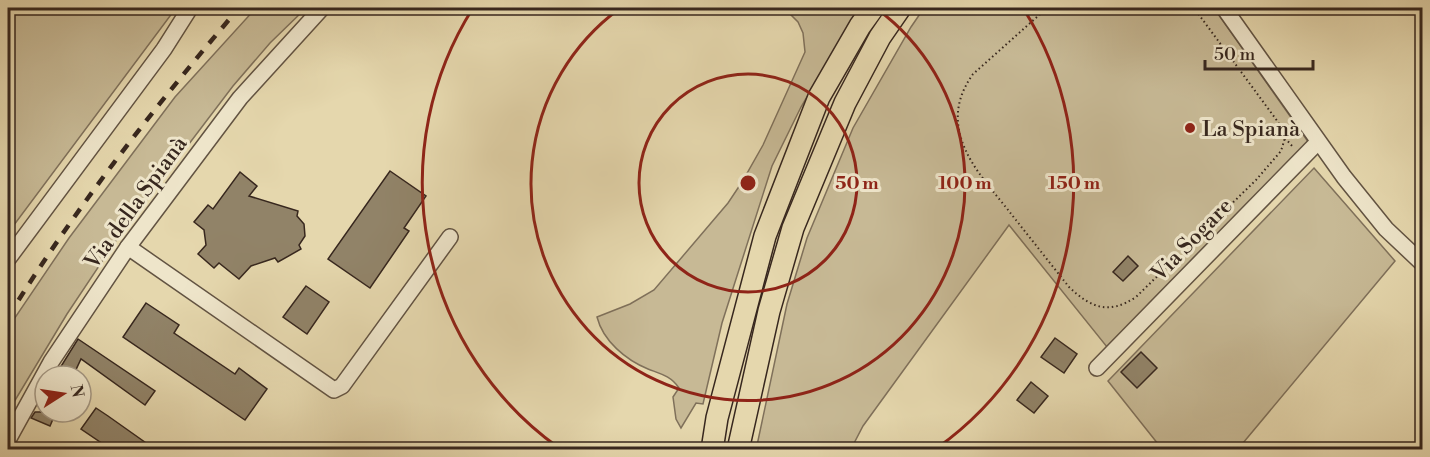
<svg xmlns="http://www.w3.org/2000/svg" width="1430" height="457" font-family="'Libre Bodoni',serif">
<rect width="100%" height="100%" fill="#e5d7ad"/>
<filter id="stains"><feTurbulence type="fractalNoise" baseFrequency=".00333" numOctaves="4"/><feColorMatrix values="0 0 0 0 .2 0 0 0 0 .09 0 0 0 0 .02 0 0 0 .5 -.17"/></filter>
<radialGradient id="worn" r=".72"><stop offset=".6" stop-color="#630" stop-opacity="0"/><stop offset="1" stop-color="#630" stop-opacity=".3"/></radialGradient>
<!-- green -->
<g fill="#c7b995" stroke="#7f705a" stroke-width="1.5">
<path d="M8,8H176L8,233Z"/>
<path d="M256,8H306L270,43L233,86L119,236L67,314L8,412V332L12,322L69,238L175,97Z"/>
<path d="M784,8H859L801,107L772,166L722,323L703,404L696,403L681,428L676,419L673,397L679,388C671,376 661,374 648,369C626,360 603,341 597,317L630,304L654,290L728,203L742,182L763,145L805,52L803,33L798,22Z"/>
<path d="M924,8H1214L1309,143L1107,347L1009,225L863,426L851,449L756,450L787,304L807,238L853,128L911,27Z"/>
<path d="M1314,168L1395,261L1238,449H1162L1108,381Z"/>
</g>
<!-- building -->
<g fill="#918368" stroke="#37271e" stroke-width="1.5">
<path d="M390,171L426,196L404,228L409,231L370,288L328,259Z"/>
<path d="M240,172L257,186L249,196L298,211L297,216L304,224L305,236L299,245L301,249L278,262L275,258L251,266L239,279L219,263L214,268L198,254L206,245L204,230L194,222L208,205L213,209Z"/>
<path d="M1128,256L1138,266L1123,281L1113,272Z"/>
<path d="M306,286L329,302L307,334L283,317Z"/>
<path d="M146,303L179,325L174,333L235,374L239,368L267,389L245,420L123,337Z"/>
<path d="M1055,338L1077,354L1064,373L1041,357Z"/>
<path d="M78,339L155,391L145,405L81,359L73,376H55Z"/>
<path d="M1141,352L1157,368L1137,388L1121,372Z"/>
<path d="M1031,382L1048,396L1034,413L1017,400Z"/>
<path d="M96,408L108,416L156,450H112L81,429Z"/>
<path d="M35,412H56L50,426L31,418Z"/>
</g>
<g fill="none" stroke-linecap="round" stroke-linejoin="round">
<!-- minor casing -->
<g stroke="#625342" stroke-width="18">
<g id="minor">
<path d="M1224,8L1344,177L1386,229L1422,263"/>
<path d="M128,247L334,390L342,386L450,237"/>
<path d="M8,259L164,49L190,8"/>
<path d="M1097,368L1318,142"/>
<path d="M8,440L51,362L128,247L240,98L322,8"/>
</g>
</g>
<!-- highway casing -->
<g stroke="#37271e" stroke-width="24">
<g id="highway">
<path d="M712,450L717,418L765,236L819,97L860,26L873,8"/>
<path d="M738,450L769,311L793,228L845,103L880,37L900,8"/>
</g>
</g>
<!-- path -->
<g stroke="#37271e" stroke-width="2" stroke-dasharray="1.5 3" stroke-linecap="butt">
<path d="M1047,8L973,74C961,91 955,109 959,130C965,162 992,189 1012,215C1031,239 1050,263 1069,287C1091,308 1109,315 1136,297L1256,180L1281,151L1285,138L1278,122L1194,8"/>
<path d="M1285,138L1293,147"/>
</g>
<!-- minor -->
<use href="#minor" stroke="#eee5ca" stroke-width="15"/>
<!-- highway -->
<use href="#highway" stroke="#e5d7ad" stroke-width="21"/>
<!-- rail -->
<path stroke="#37271e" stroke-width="4.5" stroke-dasharray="10 10" stroke-linecap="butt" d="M8,317C76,207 155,106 239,8"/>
</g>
<!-- distance rings -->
<g fill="none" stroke="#8f2418" stroke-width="3">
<circle cx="748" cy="183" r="109"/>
<path d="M877 9A217 217 0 1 1 619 9"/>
<path d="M559 448A326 326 0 0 1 473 8M1023 8A326 326 0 0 1 937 448"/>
</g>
<!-- markers -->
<circle fill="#8f2418" stroke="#eee5ca" stroke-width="2" cx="1190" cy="128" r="6"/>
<g text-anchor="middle" stroke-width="6" stroke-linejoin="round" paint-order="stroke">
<!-- poi labels -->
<g font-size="22" fill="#37271e" stroke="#eee5ca" text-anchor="start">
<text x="1202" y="136">La Spianà</text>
</g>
<!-- street labels -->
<g font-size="22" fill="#37271e" stroke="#eee5ca">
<text transform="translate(135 202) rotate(-54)" y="8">Via della Spianà</text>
<text transform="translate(1191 239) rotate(-46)" y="8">Via Sogare</text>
</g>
</g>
<circle cx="748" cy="183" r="9" fill="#8f2418" stroke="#eee5ca" stroke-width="3"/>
<g font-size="18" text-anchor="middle" font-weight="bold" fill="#8f2418" stroke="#eee5ca" stroke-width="6" stroke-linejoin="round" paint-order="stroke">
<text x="857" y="189">50 m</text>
<text x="965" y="189">100 m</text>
<text x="1074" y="189">150 m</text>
</g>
<!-- margin -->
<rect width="1430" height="457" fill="none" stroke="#e5d7ad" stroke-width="30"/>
<rect x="9" y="9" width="1412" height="439" fill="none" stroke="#37271e" stroke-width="3"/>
<rect x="15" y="15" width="1400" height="427" fill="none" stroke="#37271e" stroke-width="1.5"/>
<!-- north arrow -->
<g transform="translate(63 394) rotate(78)"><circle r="28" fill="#eee5ca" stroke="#a59985" stroke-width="1.5"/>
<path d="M0-4.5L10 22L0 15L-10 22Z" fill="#8f2418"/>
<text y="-9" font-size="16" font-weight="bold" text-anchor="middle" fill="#37271e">N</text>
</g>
<!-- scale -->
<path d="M1205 60v9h108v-9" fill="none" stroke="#37271e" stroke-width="3"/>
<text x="1214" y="60" font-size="18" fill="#37271e" stroke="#eee5ca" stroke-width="4.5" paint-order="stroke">50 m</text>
<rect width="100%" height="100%" filter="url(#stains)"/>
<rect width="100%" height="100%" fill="url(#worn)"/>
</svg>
